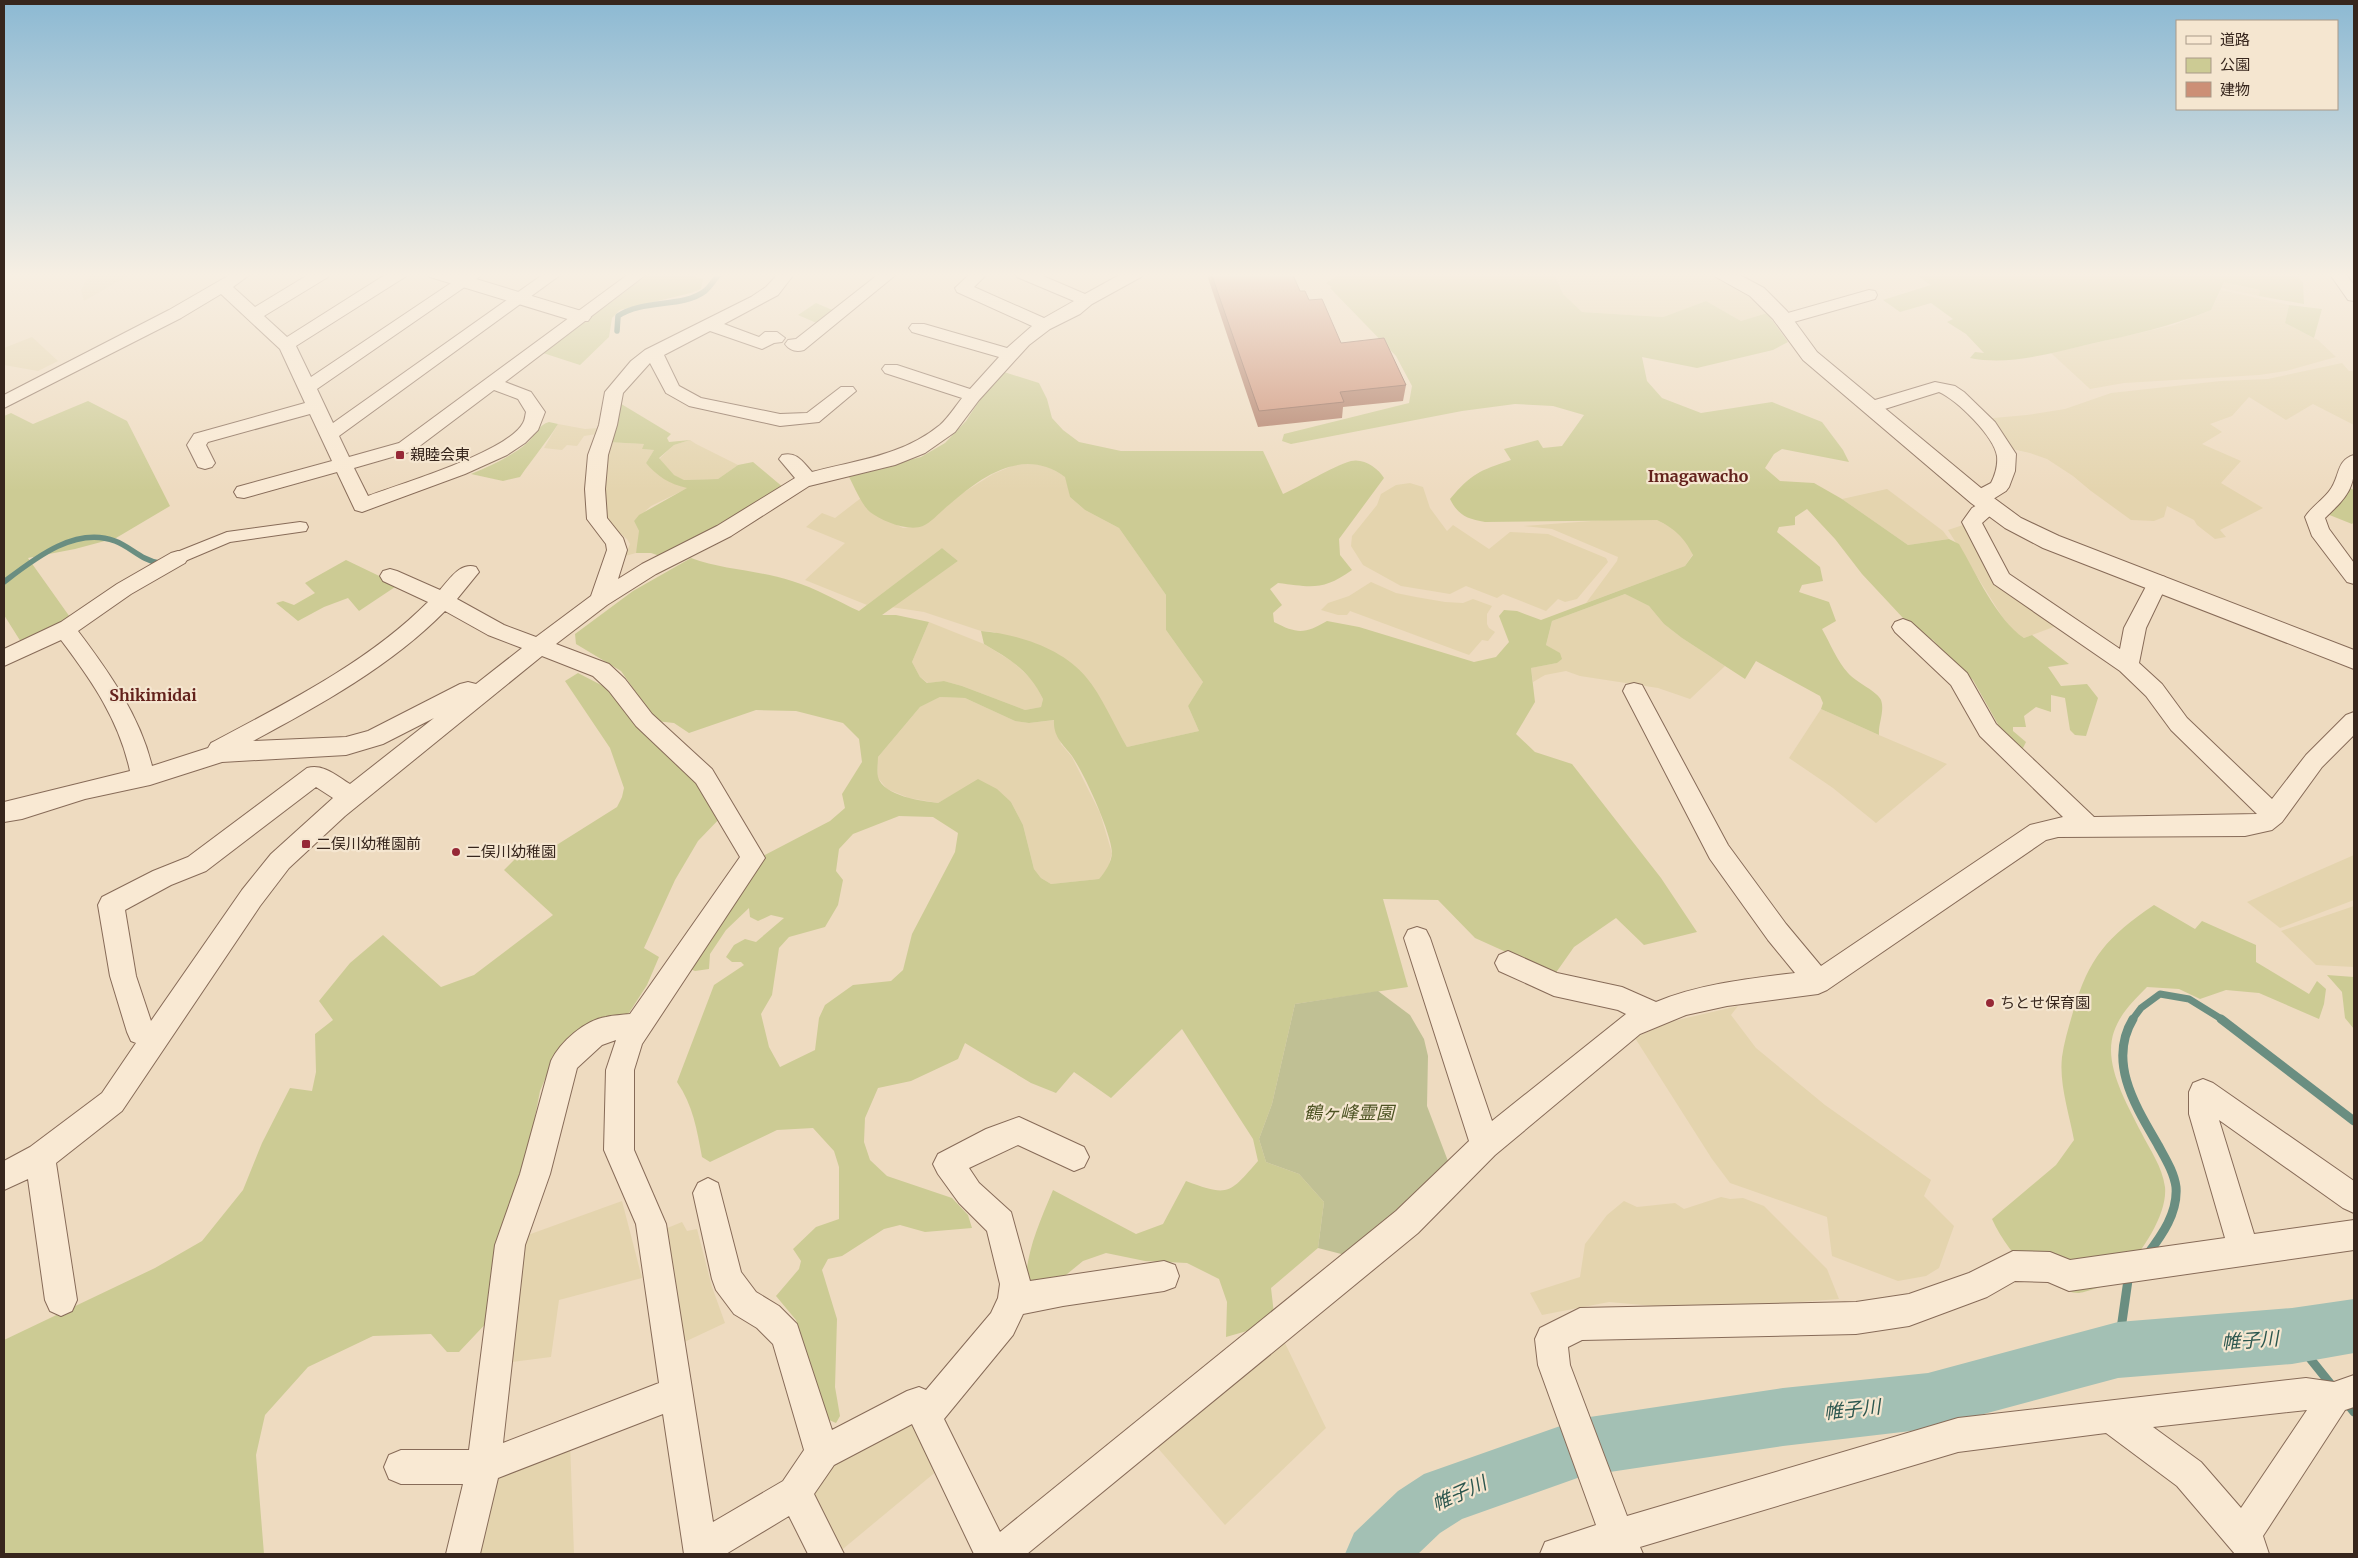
<svg xmlns="http://www.w3.org/2000/svg" width="2358" height="1558" font-family="Merriweather,'Noto Sans JP',serif">
<rect width="100%" height="100%" fill="#eedbc0"/>
<!-- farmland -->
<g fill="#e4d4ae">
<path d="M90,273H133L84,301L81,290Z"/>
<path d="M1554,273H1715L1738,284L1767,313L1741,321L1706,301L1663,317L1582,312L1563,294Z"/>
<path d="M2224,282L2260,290L2259,296L2222,288Z"/>
<path d="M2221,290L2289,305L2285,323L2318,340L2336,357L2286,371L2259,375L2124,383L2090,389L2051,353L2174,325L2211,310Z"/>
<path d="M32,337L58,361L38,371L4,365V348Z"/>
<path d="M2342,363L2349,371H2354V425L2313,404L2286,420L2249,397L2232,416L2210,424L2222,432L2202,444L2241,461L2221,483L2263,508L2220,530L2226,537L2215,539L2197,525L2194,520L2167,506L2164,517L2154,521L2131,520L2091,491L2073,476L2047,459L2030,453L2012,449L1991,420L1993,418L2027,415L2065,409L2111,393L2221,381L2268,379Z"/>
<path d="M558,424L585,429L599,428L597,434L584,436L577,446L567,445L562,450L544,448Z"/>
<path d="M690,440L696,444L738,465L718,479L683,480L673,475L659,459L674,445Z"/>
<path d="M607,442L645,444L642,449L654,450L646,463L688,488L651,506L634,521L639,531V541L636,553L625,556L630,544L627,539L607,522L601,496Z"/>
<path d="M1019,463L1045,465L1066,477L1070,497L1085,510L1119,528L1166,595V630L1203,682L1188,706L1199,731L1127,747L1086,677L994,632L981,631L924,612L891,607L958,561L942,548L867,605L805,580L845,543L806,527L822,513L835,518L861,498L869,511L903,528L923,526L961,494L993,474Z"/>
<path d="M1410,483L1423,487L1430,508L1447,531L1453,525L1489,549L1510,532L1548,534L1606,558L1608,562L1577,599L1565,602L1558,599L1546,611L1503,594L1497,598L1466,586L1450,594L1401,586L1363,565L1351,546L1352,536L1377,505L1381,494L1396,485Z"/>
<path d="M1887,489L1943,531L1949,539L1908,545L1842,499Z"/>
<path d="M1606,520H1657L1674,529L1685,539L1693,554L1685,566L1586,603L1617,561L1618,557L1552,529L1523,526Z"/>
<path d="M1963,521L1983,553L2059,625L2024,638L2014,631L2003,618L1948,530L1963,525Z"/>
<path d="M1371,582L1396,593L1416,597L1445,602L1463,603L1473,599L1492,606L1487,614V624L1489,628L1495,632L1488,641L1482,640L1469,655L1350,611L1347,615H1338L1321,610L1328,603L1349,596Z"/>
<path d="M1625,594L1649,606L1664,624L1682,638L1725,666L1690,699L1658,688L1580,676L1566,671L1545,675L1533,682L1531,668L1557,663L1559,653L1546,645L1552,621Z"/>
<path d="M929,622L984,644L1013,662L1034,682L1043,699L1041,707L1025,710L962,686L944,681L928,683L920,677L912,662Z"/>
<path d="M940,697L965,698L1015,721L1029,723L1055,720L1061,744L1072,757L1100,813L1112,853L1108,868L1099,879L1051,884L1041,878L1034,869L1023,825L1011,802L978,780L938,803L909,798L887,789L878,778V757L920,707Z"/>
<path d="M1821,709L1879,735L1947,764L1876,823L1833,788L1789,758Z"/>
<path d="M2354,855V900L2280,928L2247,902Z"/>
<path d="M2354,906V967L2316,965L2281,931Z"/>
<path d="M1738,1006L1731,1015L1756,1048L1825,1105L1931,1180L1924,1196L1954,1226L1939,1268L1926,1276L1898,1281L1832,1256L1827,1217L1730,1183L1712,1159L1635,1038L1669,1022Z"/>
<path d="M1721,1197L1730,1199L1743,1198L1764,1206L1827,1269L1839,1299L1699,1310L1609,1302L1542,1315L1530,1293L1580,1277L1585,1244L1607,1215L1624,1201L1637,1207L1675,1203L1684,1209Z"/>
<path d="M622,1201L642,1278L559,1300L551,1357L504,1363L514,1240Z"/>
<path d="M682,1222L687,1231L697,1229L712,1287L725,1323L678,1345L660,1231Z"/>
<path d="M1283,1339L1326,1428L1225,1525L1156,1446Z"/>
<path d="M915,1414L938,1470L838,1553L808,1496L813,1477Z"/>
<path d="M570,1441L574,1554H471L487,1485L500,1469Z"/>
</g>
<!-- green -->
<g fill="#cccb94" fill-rule="evenodd">
<path d="M650,273H680L703,279L701,289L691,293L620,310L612,318L609,337L580,365L543,353Z"/>
<path d="M1341,273H1554L1563,294L1582,312L1663,317L1706,301L1741,321L1767,313L1788,342L1773,350L1697,368L1642,357L1647,381L1662,398L1701,413L1772,402L1822,422L1843,450L1849,462L1782,449L1774,454L1765,468L1780,481L1814,483L1842,499L1908,545L1949,539L1959,544C1976,573 1996,619 2024,638L2032,635L2069,664L2048,667L2061,686L2087,684L2098,698L2086,736L2075,735L2070,730L2065,698L2051,695V712L2036,707L2024,716L2026,727H2013V731L2026,742L2022,750L2004,735L1973,680L1950,660L1933,640L1917,633L1862,574L1835,539L1807,509L1795,517V525L1779,527L1777,532L1820,567L1823,581L1802,585L1799,592L1829,602L1836,621L1822,629C1830,643 1837,661 1848,673C1856,682 1878,692 1881,700C1885,711 1878,724 1879,735L1821,709L1823,703L1820,696L1756,661L1745,679L1682,638L1664,624L1649,606L1625,594L1552,621L1546,645L1560,653L1562,659L1557,663L1531,668L1535,702L1516,734L1535,752L1572,764L1661,878L1697,932L1644,945L1616,918L1574,947L1555,974L1475,938L1438,900L1383,899L1408,987L1295,1004L1272,1104L1259,1139L1266,1162L1299,1174L1324,1202L1318,1248L1271,1288L1274,1314L1261,1327L1226,1337L1227,1302L1219,1279L1187,1263L1145,1261L1106,1253L1083,1261L1061,1279L1025,1293C1025,1254 1038,1226 1053,1190L1136,1234L1163,1224L1186,1181C1229,1197 1229,1194 1258,1161L1253,1139L1182,1029L1111,1098L1074,1072L1056,1093L1031,1083L965,1043L958,1059L911,1081L878,1088L865,1118L864,1142L870,1160L887,1176L952,1198L968,1215L972,1228L925,1232L900,1225L884,1229L842,1256L828,1259L822,1270L837,1319L835,1387L840,1416L836,1423L829,1420L796,1320L776,1296L799,1269L801,1261L793,1249L816,1227L839,1219V1167L834,1151L813,1128L777,1130L710,1162L702,1157C697,1130 693,1105 677,1082L714,985L744,965L741,962H732L726,957L734,945L745,939L756,942L784,918L771,915L758,921L750,917L749,908L726,930L710,954L709,969L695,971L683,966L742,867L830,821L845,808L842,794L862,762L859,739L843,723L796,711L756,710L689,733L674,723L656,721L621,671L576,644L575,634L633,591L691,558C723,570 759,570 792,581C816,588 837,601 859,611L942,548L958,561L882,615H896L929,622L912,662L920,677L927,683L944,681L962,686L1025,710L1041,707L1043,699C1029,670 1011,660 984,644L981,631C1017,634 1062,648 1086,677C1102,696 1114,725 1127,747L1199,731L1188,706L1203,682L1166,630V595L1119,528L1085,510L1070,497L1065,477C1024,447 983,475 950,504C942,510 932,522 923,526C908,532 882,521 870,512C861,504 854,486 848,475L921,457L945,443L966,421L983,395L1004,372L1039,383L1047,399L1052,418L1063,430L1079,442L1121,451H1263L1283,494C1303,485 1331,467 1351,461C1364,458 1378,468 1384,478L1339,539L1340,555L1352,570C1323,591 1311,587 1278,583L1270,589L1282,605L1273,613L1274,622C1297,634 1305,634 1327,621L1359,627L1474,662L1496,657L1509,642L1499,616L1504,610L1517,611L1541,620L1685,566L1693,555C1684,537 1675,529 1657,520L1485,522C1467,519 1458,515 1450,499C1472,473 1479,471 1511,460L1504,449L1538,440L1543,448L1562,446L1584,415L1553,406L1515,404L1462,411L1291,444L1282,441L1284,434L1409,403L1412,386L1396,356L1330,288L1332,287L1326,283ZM940,697L965,698L1015,721L1029,723L1054,720C1053,737 1063,744 1072,756C1085,775 1110,830 1112,852C1112,862 1105,872 1099,879L1051,884L1041,878L1034,869L1023,825L1011,802L997,789L978,779L938,803C922,801 883,796 878,777C877,771 878,763 878,757L920,707ZM899,816L933,817L958,833L955,852L912,934L903,970L891,981L853,985L825,1005L819,1018L815,1050L780,1067L769,1047L761,1014L772,995L779,948L789,937L825,927L838,905L843,880L836,871L839,849L853,834Z"/>
<path d="M1914,273H2296L2303,283L2304,304L2259,296L2260,290L2224,282L2211,310C2172,326 2132,335 2090,344C2051,353 2010,366 1970,358L1975,352L1984,353L1966,334L1947,322L1953,319L1931,303L1900,312L1883,300L1931,285Z"/>
<path d="M816,303L837,312L819,324L798,315Z"/>
<path d="M2289,305L2322,309L2314,338L2285,323Z"/>
<path d="M88,401L127,421L170,506L116,538L75,549L28,558L72,620L21,642L4,615V416L11,413L33,424Z"/>
<path d="M618,402L671,434L667,438L669,442L690,440L674,445L659,458L674,475L684,480L718,479L738,465L753,462L784,488L663,557L651,553H636L639,531L634,521L639,515L687,488C669,484 657,476 646,463L654,450L642,449L644,444L607,442Z"/>
<path d="M549,422L558,424C546,443 533,458 520,477L503,481L471,474C491,465 511,457 527,443C535,436 539,424 549,422Z"/>
<path d="M2350,488L2354,490V522L2352,524L2327,514Z"/>
<path d="M346,560L398,585L359,611L348,598L324,607L298,621L276,603L283,601L294,605L315,593L305,583Z"/>
<path d="M578,673L605,687L662,751L699,780L723,815L698,841L675,880L644,948L659,957L647,985L627,1016L551,1065L540,1091L534,1122L498,1253L492,1317L459,1352H447L431,1334L373,1336L308,1367L265,1415L256,1455L264,1554H4V1340L155,1268L202,1241L243,1190L262,1143L290,1088L312,1091L316,1072L315,1034L333,1020L319,1001L350,963L383,935L441,987L474,975L553,915L504,870L523,851L555,846L617,807L622,797L624,788L610,748L565,681Z"/>
<path d="M2154,905L2195,929L2202,921L2256,945V962L2309,994L2317,981L2326,989L2324,1004L2319,1019L2259,993L2226,990L2200,999L2179,989L2147,987C2129,1005 2111,1023 2111,1050C2111,1077 2129,1108 2141,1132C2150,1150 2162,1166 2165,1187C2168,1217 2136,1261 2114,1281C2110,1284 2084,1293 2078,1293C2065,1293 2051,1283 2040,1276C2019,1264 2002,1241 1992,1219L2056,1165L2074,1140C2069,1113 2059,1084 2062,1057C2064,1042 2069,1026 2073,1012C2089,957 2107,937 2154,905Z"/>
<path d="M2327,975L2354,977V1029L2345,1018L2342,992Z"/>
</g>
<!-- cemetery -->
<path fill="#c0c094" d="M1378,991L1410,1015L1424,1039L1428,1056L1427,1106L1451,1169L1349,1256L1318,1248L1324,1202L1299,1174L1266,1162L1259,1139L1272,1104L1295,1004Z"/>
<g fill="none" stroke-linecap="round" stroke-linejoin="round">
<!-- stream-far2 -->
<g stroke="#6a8e81" stroke-width="5.5">
<path d="M617,331L618,316C643,299 683,308 705,291C710,287 715,279 720,273"/>
<path d="M4,582C34,559 75,526 115,541C131,547 141,560 159,563"/>
</g>
<!-- stream-far1 -->
<path stroke="#6a8e81" stroke-width="7" d="M2132,1020L2141,1008L2160,994L2189,999L2223,1020"/>
<!-- stream -->
<g stroke="#6a8e81" stroke-width="9">
<path d="M2133,1019C2107,1062 2136,1107 2158,1145C2165,1158 2174,1172 2176,1187C2178,1213 2162,1235 2147,1255"/>
<path d="M2221,1019L2354,1121"/>
<path d="M2292,1336L2333,1387"/>
<path d="M2118,1350L2128,1280L2131,1276"/>
<path d="M2345,1401L2354,1412"/>
</g>
<!-- river -->
<path fill="#a3c0b4" fill-rule="evenodd" d="M2354,1299V1353L2292,1364L2118,1378L1928,1429L1783,1446L1583,1476L1462,1519L1440,1533L1418,1554H1345L1354,1533L1398,1491L1424,1474L1583,1418L1783,1388L1928,1373L2118,1322L2292,1308Z"/>
<!-- pedestrian casing -->
<g stroke="#876b58" stroke-width="2">
<path id="pedestrian" d="M300,522L306,523L308,527L306,531L230,542L178,564L172,562L170,558L172,554L227,532Z"/>
</g>
<!-- minor casing -->
<g stroke="#876b58" stroke-width="2">
<g id="minor">
<path d="M233,273H252L233,287L255,307L311,273H330L328,277L264,316L287,337L388,273H407L405,277L296,346L311,377L466,273H485L317,389L333,423L545,273H563L339,436L349,457L399,443L630,273H648L505,382L531,392L545,412L538,430L525,443L507,455L465,474L362,512L355,510L337,472L244,498L237,497L234,492L237,487L332,461L310,414L208,442L206,445L215,463L212,467L205,469L198,467L187,445L194,434L305,403L280,349L221,294L181,318L4,408V395L169,310ZM494,390L518,399L526,412C525,416 525,420 523,423C508,452 400,484 368,496L354,468L413,451Z"/>
<path d="M779,273H795L778,295L724,324L759,337L765,332H777L785,338L782,342L774,343L762,349L710,331L664,355L679,386L701,398L780,414L807,413L841,387H853L856,391L819,422L780,426L689,406L666,393L650,363L623,393L617,425L608,455L605,489L607,518L623,538L627,550L618,579L642,564L717,526L795,478L779,459L782,455C797,451 803,462 812,472C857,460 902,456 940,425C948,418 955,407 962,398L885,373L882,369L885,365H897L970,389L999,357L912,332L909,328L912,324H924L1007,348L1032,326L957,292L955,288L971,273H988L974,287L1044,318L1074,301L1017,277L1015,273H1036L1085,294L1123,273H1143L1141,277L1092,304L1080,314L1050,329L1029,345L979,400L955,432L925,453L895,465L809,486L731,536L656,574L607,605L556,644L609,664L625,679L652,714L712,769L765,858L648,1035L642,1044L634,1070V1150L666,1224L713,1522L783,1481L804,1450L773,1344L757,1328L734,1314L716,1290L712,1279L693,1193L698,1183L708,1178L718,1183L741,1272L756,1292L779,1306L797,1324L832,1430L907,1391L919,1387L926,1390L991,1313L998,1298L1000,1284L987,1231L959,1203L938,1174L933,1164L938,1154L986,1129L1019,1117L1084,1147L1089,1157L1084,1167L1074,1171L1018,1145L969,1168L979,1183L1011,1212L1030,1281L1164,1261L1175,1265L1179,1276L1175,1287L1164,1291L1063,1306L1023,1314L1013,1335L944,1419L1000,1532L1396,1211L1469,1141L1404,938L1408,930L1417,927L1426,930L1430,938L1492,1121L1626,1014L1618,1010L1554,996L1499,971L1495,963L1499,955L1508,951L1557,973L1622,987L1656,1002C1700,984 1747,979 1795,973L1768,940L1710,859L1623,691L1626,685L1634,683L1642,685L1728,845L1786,924L1821,966L2030,825L2063,817L1980,736L1951,685L1895,632L1892,627L1895,622L1903,619L1911,622L1967,673L1996,724L2094,817L2257,814L2171,730L2146,696L2120,671L1994,584L1962,522L1972,508L1979,504L1972,503L1969,498L1972,493L1991,483C1995,475 1998,466 1997,456C1994,436 1957,400 1939,392L1872,413L1865,411L1863,407L1865,403L1935,382L1955,386L1964,392L1995,422L2016,454L2015,471L2009,487L2006,491L1990,501L1997,502L2000,507L1982,523L2009,574L2120,649L2124,628L2151,577L2158,575L2165,577L2168,582L2146,628L2139,663L2162,684L2187,718L2272,799L2306,755L2346,715L2354,712V735L2322,767L2282,822L2272,830L2245,836L2058,837L2046,840L1827,990L1818,994L1727,1006L1686,1015L1640,1034L1495,1155L1418,1233L1027,1554H974L912,1424L834,1465L814,1494L844,1554H808L789,1516L726,1554H684L663,1414L498,1478L480,1554H446L463,1484H401L389,1479L384,1467L389,1455L401,1450H469L495,1245L520,1174L551,1061C560,1042 585,1020 606,1017C614,1015 622,1015 630,1014L740,857L696,783L636,726L609,691L593,676L542,656L345,816L289,868L260,906L122,1111L56,1163L77,1300L72,1311L61,1316L50,1311L45,1300L28,1179L4,1190V1161L30,1147L102,1093L136,1043L131,1041L127,1032L110,976L98,905L102,897L153,871L188,857L307,768C323,763 337,776 350,784L434,718L383,744L346,755L222,762L150,785L85,799L22,819L4,822V802L130,771C119,720 92,681 61,640L4,666V649L61,622L117,584L171,553L178,551L185,553L188,558L185,563L131,594L78,631C109,672 140,716 152,766L208,748L211,743C286,703 367,663 428,602L383,581L380,576L383,571L390,569L397,571L440,590C450,579 460,562 476,567L479,572L457,599L504,625L536,637L591,596L607,550L606,544L587,519L585,489L588,455L599,425L605,392L631,361L645,350L751,297L766,287ZM445,611L488,635L522,648L476,684L468,682L460,684L368,731L346,737L253,741C320,705 391,666 445,611ZM316,787L333,798L271,854L242,890L151,1021L136,976L125,910L171,885L206,871ZM616,1040L606,1070L604,1150L636,1224L659,1383L503,1443L525,1245L550,1174L577,1068L602,1045Z"/>
<path d="M880,273H898L804,350C797,352 790,351 785,344L788,340L796,339Z"/>
<path d="M2329,273H2345L2354,285V301L2348,300Z"/>
<path d="M1869,290L1875,291L1877,295L1875,299L1783,325L1777,324L1774,320L1777,316Z"/>
<path d="M2354,455C2356,488 2348,496 2325,518L2329,529L2354,563V584L2347,582L2312,536L2305,517C2312,506 2323,500 2330,490C2340,477 2336,460 2354,455Z"/>
<path d="M2203,1079L2213,1083L2354,1181V1213L2343,1208L2219,1120L2254,1234L2354,1220V1250L2069,1291L2048,1282L2015,1281L1987,1297L1909,1326L1856,1334L1582,1340L1568,1347L1570,1365L1627,1516L1958,1418L2306,1378L2334,1382L2354,1375V1407L2345,1410L2263,1536L2269,1554H2235L2177,1486L2106,1433L1958,1452L1640,1547L1643,1554H1540L1545,1542L1596,1525L1538,1365L1535,1339L1540,1328L1580,1308L1856,1302L1909,1294L1969,1273L2013,1251L2050,1252L2070,1260L2225,1238L2189,1114V1092L2193,1083ZM2307,1410L2241,1508L2201,1462L2153,1427Z"/>
</g>
</g>
<!-- tertiary casing -->
<g stroke="#876b58" stroke-width="2">
<g id="tertiary">
<path d="M427,273H456L588,313L591,317L588,321H574L430,277Z"/>
<path d="M1713,273H1736L1764,288L1787,311L1817,352L1987,493L2021,518L2059,536L2354,650V669L2043,548L2005,528L1971,503L1803,360L1773,319L1750,296L1716,277Z"/>
</g>
</g>
<!-- pedestrian -->
<use href="#pedestrian" fill="#f9e9d3" fill-rule="evenodd"/>
<!-- minor -->
<use href="#minor" fill="#f9e9d3" fill-rule="evenodd"/>
<!-- tertiary -->
<use href="#tertiary" fill="#f9e9d3" fill-rule="evenodd"/>
</g>
<!-- wall -->
<path fill="#af7b65" d="M1208,273H1292L1300,291L1309,300L1341,343L1406,385L1403,401L1343,407L1342,418L1258,427L1208,278Z"/>
<!-- building -->
<path fill="#cc8f76" stroke="#8f6453" d="M1211,273H1292L1300,291H1305L1309,300L1322,299L1341,343L1384,338L1406,385L1340,392L1344,402L1259,411Z"/>
<!-- sky -->
<linearGradient id="sky" x2="0" y2="1"><stop stop-color="#8cb9d3"/><stop offset="0.56" stop-color="#f7efe3"/><stop offset="1" stop-color="#f7efe3" stop-opacity="0"/></linearGradient>
<rect width="2358" height="491" fill="url(#sky)"/>
<!-- markers -->
<g fill="#962836" stroke="#f5e6d0" stroke-width="2">
<rect x="395" y="450" width="10" height="10" rx="2.5"/>
<rect x="301" y="839" width="10" height="10" rx="2.5"/>
<circle cx="456" cy="852" r="5"/>
<circle cx="1990" cy="1003" r="5"/>
</g>
<g text-anchor="middle" stroke-width="4.5" stroke-linejoin="round" paint-order="stroke">
<!-- poi labels -->
<g font-size="15" fill="#37261d" stroke="#f5e6d0" text-anchor="start">
<text x="410" y="460">親睦会東</text>
<text x="316" y="849">二俣川幼稚園前</text>
<text x="466" y="857">二俣川幼稚園</text>
<text x="2000" y="1008">ちとせ保育園</text>
</g>
<!-- neighbourhood labels -->
<g font-size="16" font-weight="bold" fill="#63221c" stroke="#f5e6d0">
<text x="1698" y="482">Imagawacho</text>
<text x="153" y="701">Shikimidai</text>
</g>
<!-- near-park labels -->
<g font-size="18" font-style="italic" fill="#4d5323" stroke="#f5e6d0">
<text x="1349" y="1119">鶴ヶ峰霊園</text>
</g>
<!-- near-water labels -->
<g font-size="19" font-style="italic" fill="#2c564e" stroke="#f5e6d0">
<text transform="translate(2250 1340) rotate(-4)" y="7">帷子川</text>
<text transform="translate(1852 1409) rotate(-6)" y="7">帷子川</text>
<text transform="translate(1459 1493) rotate(-24)" y="7">帷子川</text>
</g>
</g>
<!-- border -->
<rect width="2358" height="1558" fill="none" stroke="#37261d" stroke-width="10"/>
<!-- legend -->
<rect x="2176" y="20" width="162" height="90" fill="#f5e6d0" stroke="#a99988"/>
<rect x="2186" y="36" width="25" height="8" fill="#f9e9d3" stroke="#a99988"/>
<text x="2220" y="45" font-size="15" fill="#37261d">道路</text>
<rect x="2186" y="58" width="25" height="15" fill="#cccb94" stroke="#a99988"/>
<text x="2220" y="70" font-size="15" fill="#37261d">公園</text>
<rect x="2186" y="82" width="25" height="15" fill="#cc8f76" stroke="#a99988"/>
<text x="2220" y="95" font-size="15" fill="#37261d">建物</text>
</svg>
